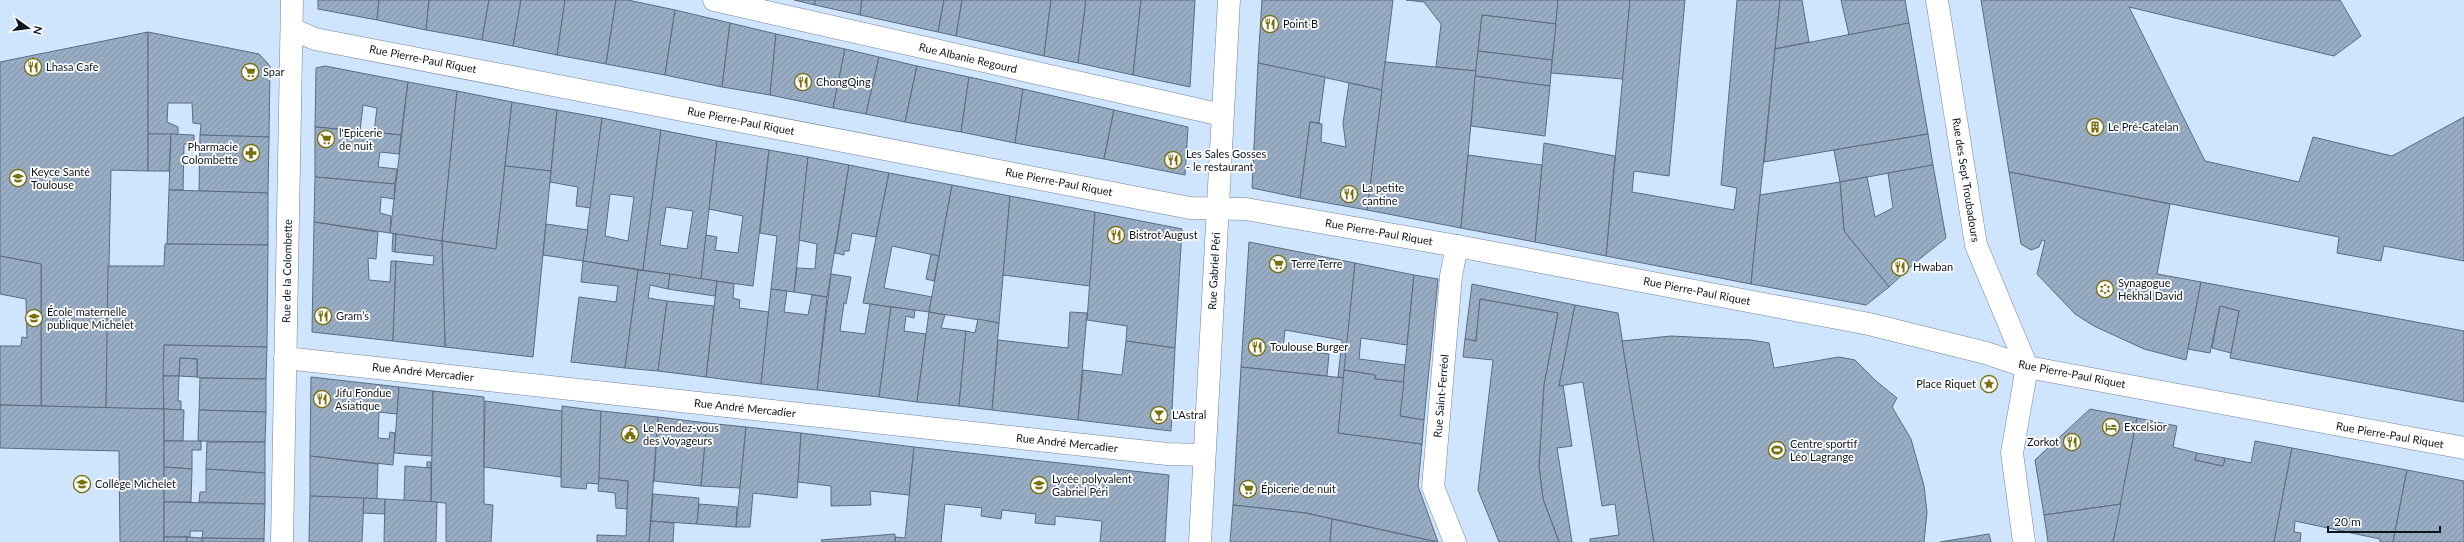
<svg xmlns="http://www.w3.org/2000/svg" width="2464" height="542" font-family="Lato,sans-serif">
<defs>
<pattern id="building-hatch" width="6" height="6" patternUnits="userSpaceOnUse"><rect width="6" height="6" fill="#98acc4"/><path d="M-1 1l2-2M0 6l6-6M5 7l2-2" fill="none" stroke="#8293a8"/></pattern>
</defs>
<rect width="100%" height="100%" fill="#cfe4fd"/>
<!-- building -->
<g fill="url(#building-hatch)" stroke="#586b81" fill-rule="evenodd">
<path d="M318,0H379L377,20L318,9Z"/>
<path d="M379,0H429L426,30L377,20Z"/>
<path d="M429,0H489L482,40L426,30Z"/>
<path d="M489,0H521L513,46L482,40Z"/>
<path d="M521,0H565L557,55L513,46Z"/>
<path d="M565,0H616L606,64L557,55Z"/>
<path d="M616,0H628L675,10L665,75L606,64Z"/>
<path d="M794,0H815V5Z"/>
<path d="M815,0H862L860,15L815,5Z"/>
<path d="M862,0H944L938,32L860,15Z"/>
<path d="M944,0H962L956,36L938,32Z"/>
<path d="M962,0H1051L1044,56L956,36Z"/>
<path d="M1051,0H1086L1078,63L1044,56Z"/>
<path d="M1086,0H1141L1133,75L1078,63Z"/>
<path d="M1141,0H1195L1190,87L1133,75Z"/>
<path d="M1262,0H1393L1382,90L1258,63Z"/>
<path d="M1406,0H1558L1556,24L1482,15L1476,71L1436,67L1441,24L1424,2Z"/>
<path d="M1558,0H1630L1623,79L1551,73Z"/>
<path d="M1630,0H1685L1669,176L1634,171L1632,192L1734,210L1737,188L1721,185L1737,0H1780L1751,284L1606,256Z"/>
<path d="M1780,0H1802L1809,42L1775,49Z"/>
<path d="M1841,0H1905L1909,23L1849,35Z"/>
<path d="M1981,0H2340L2361,36L2334,56L2129,7L2205,161L2299,182L2313,137L2392,156L2464,117V261L2384,246L2381,261L2337,253L2339,237L2009,172Z"/>
<path d="M675,10L730,23L722,87L665,75Z"/>
<path d="M1482,15L1556,24L1552,60L1478,51Z"/>
<path d="M730,23L776,34L770,95L722,87Z"/>
<path d="M1909,23L1928,134L1764,162L1775,49Z"/>
<path d="M148,32V171L111,170L106,408L41,406V264L0,256V62Z"/>
<path d="M148,32L259,54L270,66L269,137L200,135L201,124L193,123L192,103H168L167,122L178,127V135L148,134Z"/>
<path d="M776,34L845,49L833,108L770,95Z"/>
<path d="M845,49L879,57L866,114L833,108Z"/>
<path d="M1478,51L1552,60L1550,86L1475,76Z"/>
<path d="M879,57L917,66L905,122L866,114Z"/>
<path d="M1385,62L1476,71L1461,228L1367,210Z"/>
<path d="M1258,63L1325,77L1319,123L1310,122L1300,198L1252,188Z"/>
<path d="M325,66L408,82L401,135L374,132L377,108L363,105L360,131L315,127L316,68Z"/>
<path d="M917,66L969,77L961,132L905,122Z"/>
<path d="M1475,76L1550,86L1545,136L1471,126Z"/>
<path d="M969,77L1023,89L1015,143L961,132Z"/>
<path d="M408,82L457,91L442,241L390,233Z"/>
<path d="M1349,83L1382,90L1367,210L1300,198L1310,122L1322,124L1321,142L1346,147L1343,123Z"/>
<path d="M1023,89L1114,110L1104,159L1015,143Z"/>
<path d="M457,91L512,102L496,249L442,241Z"/>
<path d="M512,102L557,110L551,171L505,166Z"/>
<path d="M557,110L602,118L591,208L576,206L578,187L550,182Z"/>
<path d="M1114,110L1188,127L1185,175L1104,159Z"/>
<path d="M602,118L661,130L643,270L583,261ZM610,194L634,197L628,241L605,236Z"/>
<path d="M315,127L401,135L399,154L380,152L378,167L397,169L395,184L315,177Z"/>
<path d="M661,130L717,141L701,279L643,270ZM666,207L693,211L687,249L660,245Z"/>
<path d="M148,134H171L169,171H148Z"/>
<path d="M171,134L194,135V144H184L183,190H169Z"/>
<path d="M1928,134L1933,165L1840,182L1834,150Z"/>
<path d="M200,135L269,137L268,193L199,191Z"/>
<path d="M717,141L769,150L753,286L701,279L706,235L717,237L715,250L738,253L743,216L709,209Z"/>
<path d="M1544,143L1615,156L1606,256L1535,242Z"/>
<path d="M769,150L808,157L794,292L771,289L777,236L760,233Z"/>
<path d="M1468,155L1542,165L1535,242L1461,228Z"/>
<path d="M808,157L849,165L827,297L794,292L797,268L815,269L817,244L799,240Z"/>
<path d="M849,165L889,173L876,237L852,233L849,251H844V255L835,253Z"/>
<path d="M1933,165L1946,238L1917,261L1889,287L1844,231L1840,182L1867,177L1875,217L1893,208L1888,173Z"/>
<path d="M505,166L551,171L533,357L445,347L442,241L496,249Z"/>
<path d="M2009,172L2170,204L2157,274L2201,282L2186,360L2144,349L2094,326L2075,314L2037,274L2045,241L2042,240L2039,247L2031,250L2021,244Z"/>
<path d="M889,173L952,185L939,256L892,246L884,288L932,297L929,312L863,303Z"/>
<path d="M315,177L395,184L394,199L381,197L380,213L391,216L390,233L314,222Z"/>
<path d="M1840,182L1844,231L1889,287L1866,305L1751,284L1760,195Z"/>
<path d="M952,185L1010,196L999,323L929,312Z"/>
<path d="M169,190L268,193V245L167,244Z"/>
<path d="M1010,196L1095,212L1090,286L1003,275Z"/>
<path d="M1095,212L1182,229L1175,348L1126,341L1127,326L1087,320Z"/>
<path d="M314,222L378,232L376,259L368,258L369,280L390,282L391,261H396L393,341L312,332Z"/>
<path d="M546,224L588,230L583,261L543,255Z"/>
<path d="M393,234H396L395,252L392,251Z"/>
<path d="M396,234L442,241L445,347L393,341L396,261L433,265L434,256L395,252Z"/>
<path d="M1249,242L1355,263L1344,378L1338,377L1342,340L1285,330L1283,348L1329,354L1327,376L1241,367Z"/>
<path d="M165,244L268,245L267,347L164,345V409L106,408L108,266H164Z"/>
<path d="M931,254L939,256L934,281L926,279Z"/>
<path d="M0,256L41,264V406L0,405V346H21L22,337L27,338L26,299L0,294Z"/>
<path d="M583,261L638,270L625,368L571,362L579,297L616,302L618,286L581,282Z"/>
<path d="M1355,263L1414,275L1407,345L1361,338L1359,359L1405,365L1404,382L1375,379V375L1344,370Z"/>
<path d="M638,270L670,274L668,289L650,285L648,298L667,301L658,371L625,368Z"/>
<path d="M670,274L717,281L715,296L668,289Z"/>
<path d="M831,274L851,277L846,304L844,303L840,331L865,334L870,304L891,307L879,397L817,390Z"/>
<path d="M1414,275L1438,279L1424,420L1400,416Z"/>
<path d="M717,281L734,284L733,298L740,300L739,308L769,312L761,384L706,377Z"/>
<path d="M2201,282L2464,331V402L2230,358L2239,311L2220,306L2210,353L2188,349Z"/>
<path d="M1472,284L1575,305L1559,386L1563,385L1572,446L1557,448L1572,542H1559L1543,499L1539,466L1544,384L1558,313L1480,299L1476,341L1465,339Z"/>
<path d="M771,289L787,291L784,312L808,315L812,295L827,297L817,390L761,384Z"/>
<path d="M1480,299L1558,313L1544,384L1539,466L1543,499L1559,542H1499L1478,490L1493,360L1463,357L1465,339L1476,341Z"/>
<path d="M667,301L714,306L706,377L658,371Z"/>
<path d="M1575,305L1618,313L1654,542H1590V539L1619,535L1615,504L1602,506L1583,382L1559,386Z"/>
<path d="M2220,306L2239,311L2231,353L2212,348Z"/>
<path d="M891,307L915,310L914,318L906,316L904,331L926,334L917,402L879,397Z"/>
<path d="M929,312L945,315L941,328L966,331L959,406L917,402Z"/>
<path d="M1070,312L1087,313L1078,420L992,410L998,340L1068,348Z"/>
<path d="M978,319L999,323L992,410L959,406L966,331L975,333Z"/>
<path d="M1671,336L1751,340L1769,343L1774,368L1839,357L1855,360L1876,381L1897,398L1892,407L1911,439L1924,486L1927,512L1924,542H1654L1622,341Z"/>
<path d="M1126,341L1175,348L1171,431L1078,420L1083,370L1122,375Z"/>
<path d="M164,345L267,347L266,379L200,378L197,377V359L180,358L179,376H163Z"/>
<path d="M180,358L197,359V377L179,376Z"/>
<path d="M1241,367L1344,378L1338,433L1422,444L1418,486L1438,542L1306,513L1233,505Z"/>
<path d="M1344,370L1375,375V379L1404,382L1400,416L1424,420L1422,444L1338,433Z"/>
<path d="M163,376H179L178,401H181V410L164,409Z"/>
<path d="M311,377L399,387L397,414L379,412L378,438L389,439L390,432L395,433L393,465L310,456Z"/>
<path d="M200,378L266,379V412L199,410Z"/>
<path d="M399,387L433,391L432,456L394,453Z"/>
<path d="M433,391L484,397V504L493,505L491,542H446V503L431,502Z"/>
<path d="M485,401L562,411L561,477L484,467Z"/>
<path d="M0,405L164,409V542H120L119,451L0,448Z"/>
<path d="M562,406L601,411L599,484L587,483L586,489L561,487Z"/>
<path d="M164,409L184,410L183,441H164Z"/>
<path d="M2090,409L2137,418L2121,504L2044,515L2035,460Z"/>
<path d="M199,410L266,412L265,442L198,441Z"/>
<path d="M601,411L658,417L649,542H597V535L626,536L628,481L599,478Z"/>
<path d="M658,417L707,423L701,486L654,481Z"/>
<path d="M2137,418L2177,426L2173,447L2197,453L2195,460L2223,466L2225,458L2251,463L2255,441L2292,448L2274,542H2113Z"/>
<path d="M707,423L746,427L740,488L701,486Z"/>
<path d="M746,427L801,433L797,498L753,493L750,527H736Z"/>
<path d="M801,433L914,447L909,495L870,491L871,505L831,506V486L798,482Z"/>
<path d="M164,441H201V450H192V469L164,467Z"/>
<path d="M207,442H265V473L206,469Z"/>
<path d="M914,447L1169,475L1165,542H1100L1102,521L1055,516V525L1035,523L1036,514L1002,510L1001,519L981,516L982,508L945,504L941,542H895V537L905,538Z"/>
<path d="M2292,448L2407,470L2393,542H2380V539L2295,521L2294,532L2301,533L2300,542H2274Z"/>
<path d="M2197,453L2225,458L2223,466L2195,460Z"/>
<path d="M310,456L378,464L377,499L310,496Z"/>
<rect x="427" y="462" width="4" height="6"/>
<path d="M405,466L431,468V502L404,501Z"/>
<path d="M164,467L192,469L191,502H164Z"/>
<path d="M206,469L265,473V504L199,502L200,492H206Z"/>
<path d="M2407,470L2464,481V542H2393Z"/>
<path d="M599,478L628,481L627,509L616,508L615,493L598,491Z"/>
<path d="M653,494L699,498L697,524L651,521Z"/>
<path d="M310,496L364,498L362,542H309Z"/>
<path d="M364,498L385,499V514L363,513Z"/>
<path d="M385,499L437,502L436,542H384Z"/>
<path d="M164,502L265,504L264,539L202,538L203,531H190V537H164Z"/>
<path d="M699,504L737,507L736,527L697,524Z"/>
<path d="M2121,504L2113,542H2048L2044,515Z"/>
<path d="M1233,505L1306,513L1332,519L1330,542H1230Z"/>
<path d="M1332,519L1437,542H1330Z"/>
<path d="M651,521L674,523L673,542H649Z"/>
<path d="M895,534V542H822L821,540Z"/>
<path d="M1989,534L1991,542H1940Z"/>
<rect x="164" y="537" width="23" height="5"/>
<path d="M187,537L202,538V542H187Z"/>
<path d="M202,538L264,539V542H202Z"/>
</g>
<g fill="none" stroke-linecap="round" stroke-linejoin="round">
<!-- minor casing -->
<g stroke="#70839a" stroke-width="23">
<g id="minor">
<path d="M714,0L1222,115"/>
<path d="M1937,0L1976,245L2027,367L2012,453L2024,542"/>
<path d="M292,29L315,39L1190,208L1246,209L1457,246L1869,324L1986,353L2027,367L2464,448"/>
<path d="M285,358L1167,454L1204,455"/>
<path d="M282,542L292,0"/>
<path d="M1200,542L1229,0"/>
<path d="M1455,542L1433,487L1451,276L1457,246"/>
</g>
</g>
<!-- minor -->
<use href="#minor" stroke="#fff" stroke-width="22"/>
</g>
<!-- icons -->
<defs>
<g id="restaurant-ring" transform="scale(0.9)"><circle r="9.5" fill="#fff" stroke="#786f0d" stroke-width="1.5"/><path d="M-5-6h1v4h1v-4h1v4h1v-4h1v5L-1.5 .5V6h-2V.5L-5-1ZM5-6V6H3V1.5H1.5Q1.5-4 5-6Z" fill="#786f0d"/></g>
<g id="supermarket-ring" transform="scale(0.9)"><circle r="9.5" fill="#fff" stroke="#786f0d" stroke-width="1.5"/><path d="M-6-5.5h2.5l.6 2H6L4.5 2H-2.5L-4.4-4H-6ZM-1.5 3.2a1.3 1.3 0 1 0 .1 0ZM3 3.2a1.3 1.3 0 1 0 .1 0Z" fill="#786f0d"/></g>
<g id="building-ring" transform="scale(0.9)"><circle r="9.5" fill="#fff" stroke="#786f0d" stroke-width="1.5"/><path d="M-4-6H4V6H1V3H-1V6H-4ZM-2.5-4.3h1.7v1.8h-1.7ZM.8-4.3h1.7v1.8H.8ZM-2.5-1h1.7V.8h-1.7ZM.8-1h1.7V.8H.8Z" fill="#786f0d"/></g>
<g id="pharmacy-ring" transform="scale(0.9)"><circle r="9.5" fill="#fff" stroke="#786f0d" stroke-width="1.5"/><path d="M-2-6h4v4h4v4h-4v4h-4v-4h-4v-4h4Z" fill="#786f0d"/></g>
<g id="university-ring" transform="scale(0.9)"><circle r="9.5" fill="#fff" stroke="#786f0d" stroke-width="1.5"/><path d="M0-5L7-2L0 1L-7-2ZM-4 1L0 2.5L4 1V4Q0 6-4 4Z" fill="#786f0d"/></g>
<g id="synagogue-ring" transform="scale(0.9)"><circle r="9.5" fill="#fff" stroke="#786f0d" stroke-width="1.5"/><path d="M0-6.5L5.6 3.2H-5.6ZM0 6.5L5.6-3.2H-5.6Z" fill="#786f0d"/></g>
<g id="school-ring" transform="scale(0.9)"><circle r="9.5" fill="#fff" stroke="#786f0d" stroke-width="1.5"/><path d="M0-5L7-2L0 1L-7-2ZM-4 1L0 2.5L4 1V4Q0 6-4 4Z" fill="#786f0d"/></g>
<g id="sight-ring" transform="scale(0.9)"><circle r="9.5" fill="#fff" stroke="#786f0d" stroke-width="1.5"/><path d="M0-6L1.8-2.2L6-1.7L2.9 1.2L3.7 5.4L0 3.3L-3.7 5.4L-2.9 1.2L-6-1.7L-1.8-2.2Z" fill="#786f0d"/></g>
<g id="bar-ring" transform="scale(0.9)"><circle r="9.5" fill="#fff" stroke="#786f0d" stroke-width="1.5"/><path d="M-6-5H6L.8 .8V4.5H3.5V6h-7V4.5H-.8V.8Z" fill="#786f0d"/></g>
<g id="hotel-ring" transform="scale(0.9)"><circle r="9.5" fill="#fff" stroke="#786f0d" stroke-width="1.5"/><path d="M-6-4.5h1.5V1H6V5H4.5V3h-9V5H-6ZM-4 0a1.8 1.8 0 1 1 3.6 0ZM.5 0V-2.5h3Q6-2.5 6 0Z" fill="#786f0d"/></g>
<g id="civic-ring" transform="scale(0.9)"><circle r="9.5" fill="#fff" stroke="#786f0d" stroke-width="1.5"/><path d="M-.6-6.5H3V-4.5H.6V-3L4-1V1h2V6H-6V1h2V-1L-.6-3ZM-1.2 2.5V6h2.4V2.5Z" fill="#786f0d"/></g>
<g id="stadium-ring" transform="scale(0.9)"><circle r="9.5" fill="#fff" stroke="#786f0d" stroke-width="1.5"/><path d="M0-5a6.5 5 0 1 0 0 10a6.5 5 0 1 0 0-10ZM-3.5-1.8h7v3.6h-7Z" fill="#786f0d"/></g>
</defs>
<g fill-rule="evenodd">
<use href="#restaurant-ring" x="1270" y="24"/>
<use href="#restaurant-ring" x="33" y="67"/>
<use href="#supermarket-ring" x="250" y="72"/>
<use href="#restaurant-ring" x="803" y="82"/>
<use href="#building-ring" x="2095" y="127"/>
<use href="#supermarket-ring" x="326" y="139"/>
<use href="#pharmacy-ring" x="251" y="153"/>
<use href="#restaurant-ring" x="1173" y="160"/>
<use href="#university-ring" x="18" y="178"/>
<use href="#restaurant-ring" x="1349" y="194"/>
<use href="#restaurant-ring" x="1116" y="235"/>
<use href="#supermarket-ring" x="1278" y="264"/>
<use href="#restaurant-ring" x="1900" y="267"/>
<use href="#synagogue-ring" x="2105" y="289"/>
<use href="#restaurant-ring" x="323" y="316"/>
<use href="#school-ring" x="34" y="318"/>
<use href="#restaurant-ring" x="1257" y="347"/>
<use href="#sight-ring" x="1989" y="384"/>
<use href="#restaurant-ring" x="322" y="399"/>
<use href="#bar-ring" x="1159" y="415"/>
<use href="#hotel-ring" x="2111" y="427"/>
<use href="#civic-ring" x="630" y="434"/>
<use href="#restaurant-ring" x="2072" y="442"/>
<use href="#stadium-ring" x="1777" y="450"/>
<use href="#school-ring" x="82" y="484"/>
<use href="#school-ring" x="1039" y="485"/>
<use href="#supermarket-ring" x="1248" y="489"/>
</g>
<g text-anchor="middle" stroke-width="3.5" stroke-linejoin="round" paint-order="stroke">
<!-- poi labels -->
<g font-size="11" fill="#0c131b" stroke="#fff" text-anchor="start">
<text x="1283" y="28">Point B</text>
<text x="46" y="71">Lhasa Cafe</text>
<text x="263" y="76">Spar</text>
<text x="816" y="86">ChongQing</text>
<text x="2108" y="131">Le Pré-Catelan</text>
<text x="339" y="137">l'Epicerie<tspan x="339" dy="13">de nuit</tspan></text>
<text x="238" y="151" text-anchor="end">Pharmacie<tspan x="238" dy="13">Colombette</tspan></text>
<text x="1186" y="158">Les Sales Gosses<tspan x="1186" dy="13">- le restaurant</tspan></text>
<text x="31" y="176">Keyce Santé<tspan x="31" dy="13">Toulouse</tspan></text>
<text x="1362" y="192">La petite<tspan x="1362" dy="13">cantine</tspan></text>
<text x="1129" y="239">Bistrot August</text>
<text x="1291" y="268">Terre Terre</text>
<text x="1913" y="271">Hwaban</text>
<text x="2118" y="287">Synagogue<tspan x="2118" dy="13">Hekhal David</tspan></text>
<text x="47" y="316">École maternelle<tspan x="47" dy="13">publique Michelet</tspan></text>
<text x="336" y="320">Gram’s</text>
<text x="1270" y="351">Toulouse Burger</text>
<text x="1976" y="388" text-anchor="end">Place Riquet</text>
<text x="335" y="397">Jifu Fondue<tspan x="335" dy="13">Asiatique</tspan></text>
<text x="1172" y="419">L'Astral</text>
<text x="2124" y="431">Excelsior</text>
<text x="643" y="432">Le Rendez-vous<tspan x="643" dy="13">des Voyageurs</tspan></text>
<text x="2059" y="446" text-anchor="end">Zorkot</text>
<text x="1790" y="448">Centre sportif<tspan x="1790" dy="13">Léo Lagrange</tspan></text>
<text x="1052" y="483">Lycée polyvalent<tspan x="1052" dy="13">Gabriel Péri</tspan></text>
<text x="95" y="488">Collège Michelet</text>
<text x="1261" y="493">Épicerie de nuit</text>
</g>
<!-- street labels -->
<g font-size="11" fill="#0c131b" stroke="#fff">
<text transform="translate(968 58) rotate(13)" y="4">Rue Albanie Regourd</text>
<text transform="translate(423 59) rotate(11)" y="4">Rue Pierre-Paul Riquet</text>
<text transform="translate(741 121) rotate(11)" y="4">Rue Pierre-Paul Riquet</text>
<text transform="translate(1966 180) rotate(81)" y="4">Rue des Sept Troubadours</text>
<text transform="translate(1059 182) rotate(11)" y="4">Rue Pierre-Paul Riquet</text>
<text transform="translate(1379 232) rotate(10)" y="4">Rue Pierre-Paul Riquet</text>
<text transform="translate(287 271) rotate(-89)" y="4">Rue de la Colombette</text>
<text transform="translate(1214 271) rotate(-87)" y="4">Rue Gabriel Péri</text>
<text transform="translate(1697 291) rotate(11)" y="4">Rue Pierre-Paul Riquet</text>
<text transform="translate(423 372) rotate(6)" y="4">Rue André Mercadier</text>
<text transform="translate(2072 374) rotate(11)" y="4">Rue Pierre-Paul Riquet</text>
<text transform="translate(1441 396) rotate(-85)" y="4">Rue Saint-Ferréol</text>
<text transform="translate(745 408) rotate(6)" y="4">Rue André Mercadier</text>
<text transform="translate(2390 435) rotate(10)" y="4">Rue Pierre-Paul Riquet</text>
<text transform="translate(1067 443) rotate(6)" y="4">Rue André Mercadier</text>
</g>
</g>
<!-- north arrow -->
<g transform="translate(28 28) rotate(104)" stroke="#ffffff" stroke-width="3" paint-order="stroke">
<path d="M0-3L7 15L0 10L-7 15Z" fill="#0c131b"/>
<text y="-6" font-size="11" font-weight="bold" text-anchor="middle" fill="#0c131b">N</text>
</g>
<!-- scale -->
<path d="M2328 526v6h112v-6" fill="none" stroke="#0c131b" stroke-width="2"/>
<text x="2334" y="526" font-size="12" fill="#0c131b" stroke="#ffffff" stroke-width="3" paint-order="stroke">20 m</text>
</svg>
